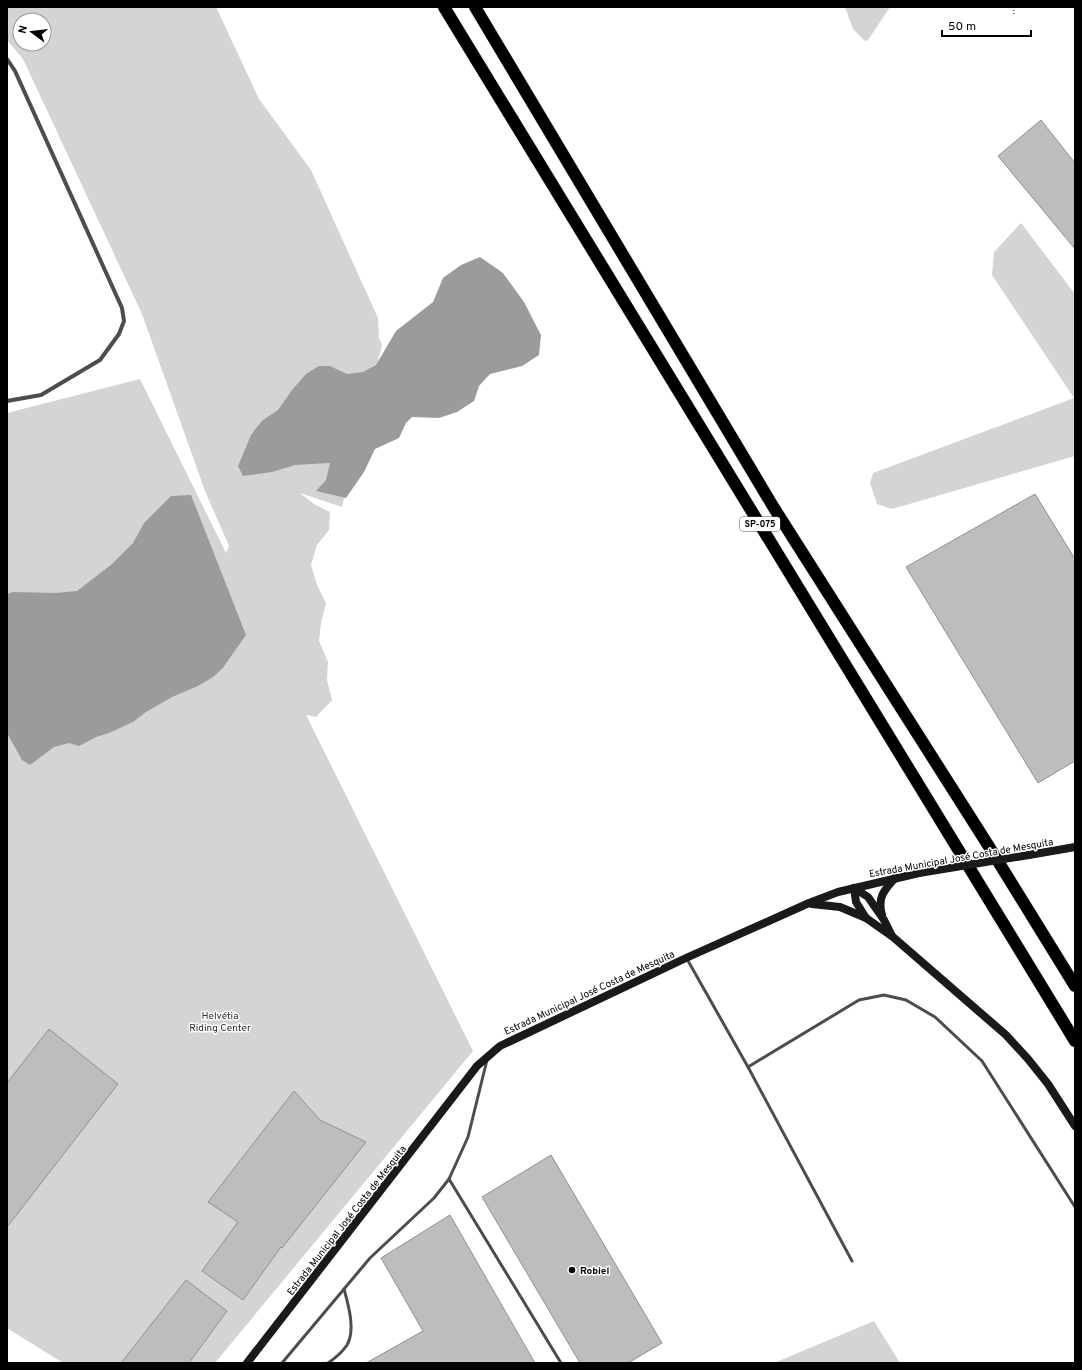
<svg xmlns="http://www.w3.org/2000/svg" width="1082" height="1370" font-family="Overpass,sans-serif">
<rect width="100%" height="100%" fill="#fff"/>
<!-- green -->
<g fill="#d4d4d4" fill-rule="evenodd">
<path d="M7,7H216L259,99L311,170L378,318L379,338L382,345L342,507L300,493L314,504L330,512L329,530L317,545L311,565L317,585L326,603L321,623L319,641L328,662L327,680L332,700L316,717L306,715L473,1051L215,1363H63L7,1328V413L140,379L226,553L229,546L205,491L142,314L23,59L7,40ZM20,20H44V44H20Z"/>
<path d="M845,7H890L868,40L865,41L853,29Z"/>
<path d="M1021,223L1075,294V456L892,509L877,504L870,483L873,473L1074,398L992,275L994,252Z"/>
<path d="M874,1321L900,1363H774Z"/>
</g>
<!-- water -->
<g fill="#9b9b9b">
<path d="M480,257L503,273L524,302L541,335L539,355L522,366L490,374L479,386L474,401L457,412L439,418L412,417L406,423L399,438L375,449L364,472L346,498L316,491L326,480L330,463L295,465L272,472L243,476L238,466L251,435L257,427L263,420L278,410L292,390L306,374L319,366H330L347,374L363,372L376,365L396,331L433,302L443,278L461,265Z"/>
<path d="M191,495L246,635L222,669L213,677L198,686L172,697L146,712L133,722L109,733L96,737L79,746L69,743L54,747L30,765L22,760L7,733V594L13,592L56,593L77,591L112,564L133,543L144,523L171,496Z"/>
</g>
<!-- building -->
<g fill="#bdbdbd" stroke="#919191">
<path d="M1041,120L1075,163V249L998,156Z"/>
<path d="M1035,494L1075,559V761L1038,783L906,567Z"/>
<path d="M49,1029L118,1084L7,1227V1083Z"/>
<path d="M294,1091L320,1120L366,1142L282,1248L281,1247L243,1300L202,1271L238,1222L208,1202Z"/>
<path d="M551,1155L662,1343L628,1363H580L482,1197Z"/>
<path d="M450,1215L535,1363H366L423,1331L381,1258Z"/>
<path d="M186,1280L227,1311L189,1363H121Z"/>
</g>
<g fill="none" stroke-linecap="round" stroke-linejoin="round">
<!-- highway casing -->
<g stroke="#dbdbdb" stroke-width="13">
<g id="highway">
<path d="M444,7L1075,1041"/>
<path d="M475,7L774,508L988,845L1075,986"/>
</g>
</g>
<!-- path -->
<path stroke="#6f6f6f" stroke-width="2" stroke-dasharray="1 2" stroke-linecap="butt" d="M1013,7L1014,14"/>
<!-- lane -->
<g stroke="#4d4d4d" stroke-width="3">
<path d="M687,959L748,1067L852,1261"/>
<path d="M748,1067L859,1000L884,995L906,1000L935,1017L982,1061L1075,1207"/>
<path d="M449,1179L561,1363"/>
<path d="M282,1363L370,1258L434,1198L449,1179L468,1137L487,1060"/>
<path d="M328,1363C334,1359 343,1351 347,1345C356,1330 348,1304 344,1289"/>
</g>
<!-- street -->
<path stroke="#4d4d4d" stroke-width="4" d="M7,59L15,71L122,308L124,321L119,334L100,360L41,395L7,401"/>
<!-- secondary -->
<g stroke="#1a1a1a" stroke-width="8">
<path d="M1029,855L1075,847"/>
<path d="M854,888L856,902L866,918L893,937L1006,1035L1028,1059L1048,1084L1075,1126"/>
<path d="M854,888L868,897L884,920L892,936"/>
<path d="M812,904L840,907L866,918"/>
<path d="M882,915C877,898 884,890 895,878"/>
<path d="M247,1363L477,1066L500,1046L686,958L809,903L838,892L919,873"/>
</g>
<!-- highway -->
<use href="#highway" stroke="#000" stroke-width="12"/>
<!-- secondary-bridge -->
<path stroke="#1a1a1a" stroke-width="8" d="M919,873L1029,855"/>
</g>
<!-- markers -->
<circle fill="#000" stroke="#fff" stroke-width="1.5" cx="572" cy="1270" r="4"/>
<g text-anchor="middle" stroke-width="3" stroke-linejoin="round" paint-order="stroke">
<!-- shield labels -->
<rect fill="#fff" stroke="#4c4c4c" stroke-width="1" x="740" y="517" width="40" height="14" rx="3"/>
<g font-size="9" font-weight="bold" fill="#000">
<text x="760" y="527">SP-075</text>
</g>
<!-- street labels -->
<g font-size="10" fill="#000" stroke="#fff">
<text transform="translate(961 857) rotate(-10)" y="4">Estrada Municipal José Costa de Mesquita</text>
<text transform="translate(589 992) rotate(-25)" y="4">Estrada Municipal José Costa de Mesquita</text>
<text transform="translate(346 1220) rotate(-52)" y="4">Estrada Municipal José Costa de Mesquita</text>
</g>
<!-- park labels -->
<g font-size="10" fill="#2b2b2b" stroke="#fff">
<text x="220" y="1019">Helvétia<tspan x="220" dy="12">Riding Center</tspan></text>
</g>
<!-- poi labels -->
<g font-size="10" font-weight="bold" fill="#000" stroke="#fff" text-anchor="start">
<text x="580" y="1274">Robiel</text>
</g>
</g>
<!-- border -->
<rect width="1082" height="1370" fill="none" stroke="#000000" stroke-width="16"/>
<!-- north arrow -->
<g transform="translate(32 32) rotate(285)"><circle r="19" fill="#ffffff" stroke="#999999"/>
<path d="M0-3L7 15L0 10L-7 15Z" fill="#000000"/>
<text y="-6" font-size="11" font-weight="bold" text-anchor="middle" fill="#000000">N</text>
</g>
<!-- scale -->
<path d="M942 30v6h89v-6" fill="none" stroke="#000000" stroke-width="2"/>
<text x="948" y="30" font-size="12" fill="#000000" stroke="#ffffff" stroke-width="3" paint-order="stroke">50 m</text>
</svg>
